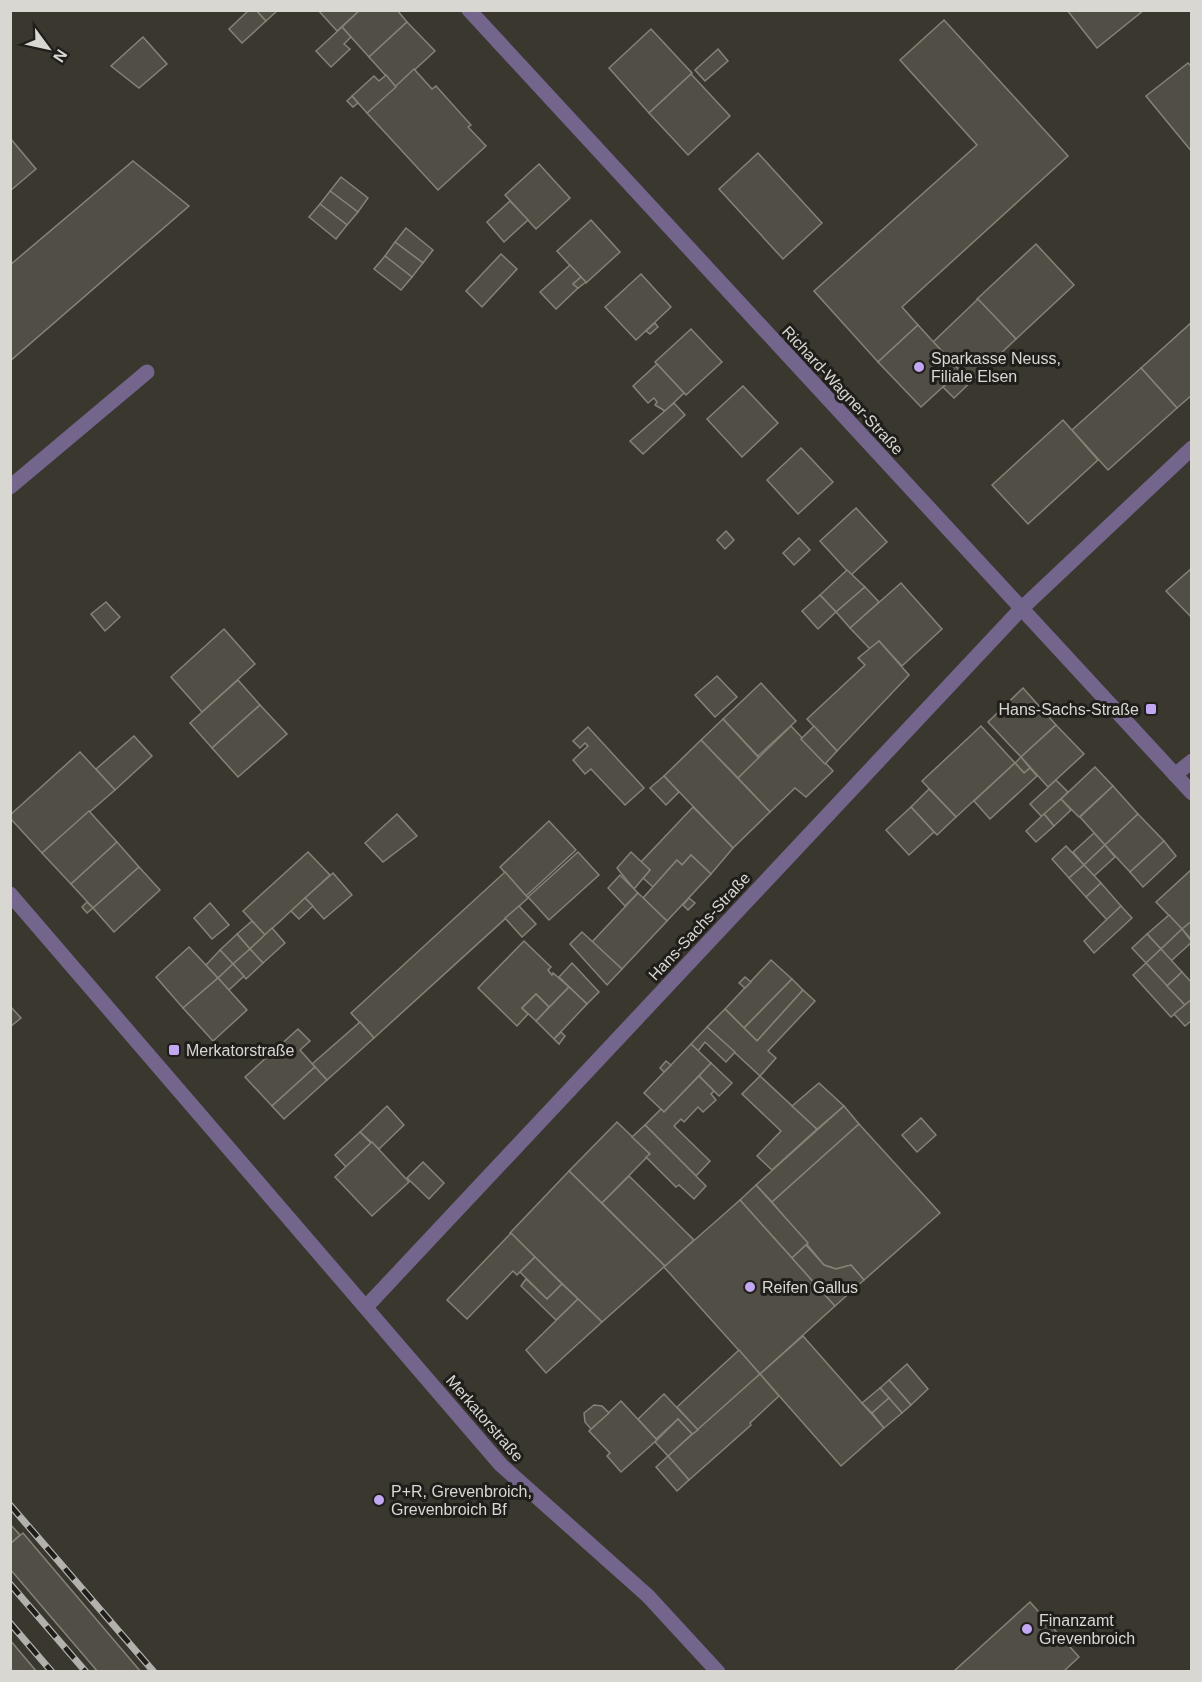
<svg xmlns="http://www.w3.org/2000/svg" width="1202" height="1682" font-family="Arial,sans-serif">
<rect width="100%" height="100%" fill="#3a372f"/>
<!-- building -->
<g fill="#514e45" stroke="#868279" stroke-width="1.5">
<path d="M249,10H256L266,21L242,43L229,29Z"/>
<path d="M256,10H278L266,21Z"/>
<path d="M318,10H360L337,31Z"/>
<path d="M360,10H397L407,22L369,57L342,27Z"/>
<path d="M1067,10H1144L1097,48Z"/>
<path d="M944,20L1068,156L902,307L918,325L878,362L814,291L977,145L900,60Z"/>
<path d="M407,22L435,51L396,87L369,57Z"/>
<path d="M342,27L351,37L344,44L350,49L331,67L316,51Z"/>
<path d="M651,29L692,73L649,113L609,68Z"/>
<path d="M143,37L167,64L139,88L111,66Z"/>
<path d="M718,49L728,61L705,81L695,70Z"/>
<path d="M1188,63L1192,67V152L1146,96Z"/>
<path d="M414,69L432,89L436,86L471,125L468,127L486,146L438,190L367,113Z"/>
<path d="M691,74L730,116L688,155L649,113Z"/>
<path d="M386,75L396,87L367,113L352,96L374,76L379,81Z"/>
<path d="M352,96L358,103L353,107L347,101Z"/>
<path d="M10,138L36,169L10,191Z"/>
<path d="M758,153L822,223L783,259L719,189Z"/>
<path d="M133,161L189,206L10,361V265Z"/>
<path d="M539,164L570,198L536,229L505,195Z"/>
<path d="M341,177L368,198L358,212L330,191Z"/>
<path d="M330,191L358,212L347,225L320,204Z"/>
<path d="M510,201L528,220L504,242L487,222Z"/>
<path d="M320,204L347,225L336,239L309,217Z"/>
<path d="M591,220L620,252L586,283L557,251Z"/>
<path d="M406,228L433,250L423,263L395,242Z"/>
<path d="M395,242L423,263L412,277L385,256Z"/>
<path d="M1036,244L1074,285L1016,339L977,299Z"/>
<path d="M501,254L517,269L482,307L466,291Z"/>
<path d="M385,256L412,277L401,290L374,269Z"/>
<path d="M570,265L581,277L573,284L578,288L556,309L540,292Z"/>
<path d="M641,274L671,307L636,340L605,307Z"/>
<path d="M581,277L586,282L578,288L573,284Z"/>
<path d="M978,299L1016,339L954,398L943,387L960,371L933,342Z"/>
<path d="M1192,322V395L1177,408L1141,368Z"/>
<path d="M655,323L658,327L650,334L646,331Z"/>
<path d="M918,325L960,371L921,407L878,362Z"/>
<path d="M691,329L722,362L686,395L655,362Z"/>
<path d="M657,364L684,393L665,411L655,405L657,402L654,398L648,403L633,386Z"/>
<path d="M1141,368L1177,408L1108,470L1072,430Z"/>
<path d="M743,386L778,423L742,457L707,419Z"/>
<path d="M674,403L685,415L643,454L630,441Z"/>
<path d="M1063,420L1098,460L1028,524L992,485Z"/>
<path d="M801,448L833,482L798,514L767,480Z"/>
<path d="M856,508L887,542L851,575L820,541Z"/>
<path d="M726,531L734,540L725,549L717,540Z"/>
<path d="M799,538L810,550L794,565L783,553Z"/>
<path d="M1192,568V618L1166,591Z"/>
<path d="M847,570L865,587L836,612L820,595Z"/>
<path d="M901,583L942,629L902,666L879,641L870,649L850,628Z"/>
<path d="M865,587L879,602L850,628L836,612Z"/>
<path d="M820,595L836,612L818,629L802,611Z"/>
<path d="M106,602L120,617L105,631L91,614Z"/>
<path d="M224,629L255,664L202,712L171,677Z"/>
<path d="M879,641L909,675L837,751L807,719L865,665L858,658Z"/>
<path d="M717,676L737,697L715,717L695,695Z"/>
<path d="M238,680L260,705L212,748L190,723Z"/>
<path d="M761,683L796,721L758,756L723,719Z"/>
<path d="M1023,688L1056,725L1021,757L988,722Z"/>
<path d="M260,705L287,734L238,777L212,748Z"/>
<path d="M723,719L759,758L738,778L701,740Z"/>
<path d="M1056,725L1084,754L1048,787L1021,757Z"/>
<path d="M791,726L833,771L806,797L795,788L770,812L738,778Z"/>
<path d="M814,726L837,751L825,764L801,739Z"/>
<path d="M981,726L1015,763L956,817L922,781Z"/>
<path d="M588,727L644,788L625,805L591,769L585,774L573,760L588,746L585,743L580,748L573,741Z"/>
<path d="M134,736L152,756L115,790L96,769Z"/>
<path d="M701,740L770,812L733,848L664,776Z"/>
<path d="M80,752L115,790L42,853L10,818V815Z"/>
<path d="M1021,757L1030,768L1024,773L1015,763Z"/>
<path d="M1015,763L1024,773L1030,768L1037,776L990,819L974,801Z"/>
<path d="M1095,767L1113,786L1079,817L1061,799Z"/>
<path d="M664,776L679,792L666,805L650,788Z"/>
<path d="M1056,780L1068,792L1042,817L1030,804Z"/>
<path d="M1113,786L1138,814L1105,845L1080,817Z"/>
<path d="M929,789L956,817L937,835L911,807Z"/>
<path d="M1061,799L1071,810L1054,826L1044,814Z"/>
<path d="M693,807L733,848L711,874L691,855L682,865L677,860L653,887L643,878L650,870L641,862Z"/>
<path d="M911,807L934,832L909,855L886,830Z"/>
<path d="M89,811L117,842L71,884L42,853Z"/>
<path d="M397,814L417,836L383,862L365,843Z"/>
<path d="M1044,814L1054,826L1036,842L1026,831Z"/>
<path d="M1138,814L1164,841L1130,872L1105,845Z"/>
<path d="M549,821L576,850L526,896L500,867Z"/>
<path d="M1094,833L1105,845L1084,865L1073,852Z"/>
<path d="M1164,841L1176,856L1143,887L1130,872Z"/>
<path d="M117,842L139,867L93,908L71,884Z"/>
<path d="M1105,845L1115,857L1094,876L1084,865Z"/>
<path d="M1066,846L1084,865L1069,878L1052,859Z"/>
<path d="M308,852L330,875L265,935L243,911Z"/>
<path d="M578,852L599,875L549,920L528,897Z"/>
<path d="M631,852L650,870L634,889L617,868Z"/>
<path d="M691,855L711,874L667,921L643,898L677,860L682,865Z"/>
<path d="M1084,865L1101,883L1086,897L1069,878Z"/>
<path d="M139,867L160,890L114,932L93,908Z"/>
<path d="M1191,870L1192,921L1182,929L1156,902Z"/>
<path d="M505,872L528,898L374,1038L351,1013Z"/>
<path d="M333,873L352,895L324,919L305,898Z"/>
<path d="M620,875L638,893L625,906L608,888Z"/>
<path d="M1101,883L1121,906L1107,920L1086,897Z"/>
<path d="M638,893L667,921L622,969L592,942Z"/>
<path d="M305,898L313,906L299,919L291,911Z"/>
<path d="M689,898L695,903L688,910L683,905Z"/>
<path d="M87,902L93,908L87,913L82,907Z"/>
<path d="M210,903L229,925L212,939L194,918Z"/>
<path d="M519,906L536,924L522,937L505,918Z"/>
<path d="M1121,906L1132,918L1094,953L1084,941Z"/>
<path d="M1169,915L1182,929L1161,949L1147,934Z"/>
<path d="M252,921L265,935L250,949L237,934Z"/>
<path d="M1192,921V940L1182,929Z"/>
<path d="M272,928L285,943L263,963L250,949Z"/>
<path d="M1182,929L1192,942L1171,961L1161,949Z"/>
<path d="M582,932L622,969L607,985L570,944Z"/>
<path d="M237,934L250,949L233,964L220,950Z"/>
<path d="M1147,934L1161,949L1146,963L1132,948Z"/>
<path d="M524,941L551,967L548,970L552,975L553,973L569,987L549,1007L536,994L522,1008L528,1014L517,1026L478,988Z"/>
<path d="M189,947L218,978L183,1008L156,977Z"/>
<path d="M250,949L263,963L246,979L233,964Z"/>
<path d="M1161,949L1182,972L1167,986L1146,963Z"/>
<path d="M220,950L233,964L218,978L206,965Z"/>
<path d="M771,960L792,979L744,1028L725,1009Z"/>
<path d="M572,963L599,992L587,1004L559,977Z"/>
<path d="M1146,963L1185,1005L1171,1017L1133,975Z"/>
<path d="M233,964L244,976L229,990L218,978Z"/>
<path d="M1182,972L1192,983V999L1185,1005L1167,986Z"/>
<path d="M745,977L751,982L745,988L739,983Z"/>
<path d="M218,978L247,1010L213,1041L183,1008Z"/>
<path d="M792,979L803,990L757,1041L744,1028Z"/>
<path d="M569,987L587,1004L554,1039L536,1021Z"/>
<path d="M803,990L815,1001L768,1051L776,1058L760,1076L707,1027L725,1009L757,1041Z"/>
<path d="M536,994L549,1007L536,1021L522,1008Z"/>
<path d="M1192,999V1020L1185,1026L1174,1014Z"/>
<path d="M10,1006L21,1018L10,1027Z"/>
<path d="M360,1022L374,1038L327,1080L312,1064Z"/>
<path d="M707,1027L735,1052L726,1062L705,1042L698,1051L691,1044Z"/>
<path d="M298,1029L310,1041L300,1050L315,1067L272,1106L245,1077Z"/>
<path d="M561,1032L565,1036L559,1044L554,1039Z"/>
<path d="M691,1044L711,1063L664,1112L644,1093Z"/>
<path d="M666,1061L671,1065L664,1072L660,1068Z"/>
<path d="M711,1063L732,1083L719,1096L699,1076Z"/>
<path d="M315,1067L327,1080L284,1119L272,1106Z"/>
<path d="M699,1076L714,1091L711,1094L716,1100L703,1112L698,1107L684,1122L681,1119L674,1126L710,1161L696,1176L645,1125L661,1109L664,1112Z"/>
<path d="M760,1076L817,1129L772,1170L757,1156L781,1131L742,1094Z"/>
<path d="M819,1083L844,1106L817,1129L792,1106Z"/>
<path d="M387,1106L404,1125L379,1149L360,1132Z"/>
<path d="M844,1106L859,1124L772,1202L756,1185Z"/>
<path d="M921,1118L936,1135L917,1152L902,1135Z"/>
<path d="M617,1122L650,1154L602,1203L569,1171Z"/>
<path d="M859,1124L940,1213L864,1280L851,1265L836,1269L824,1265L772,1202Z"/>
<path d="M645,1125L706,1186L694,1199L679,1185L676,1187L646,1157L650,1154L632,1137Z"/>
<path d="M360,1132L371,1143L346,1167L335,1155Z"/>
<path d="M372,1142L409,1182L372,1216L335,1177Z"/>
<path d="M423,1162L444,1183L429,1199L407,1178Z"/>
<path d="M569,1171L665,1266L602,1322L510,1233Z"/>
<path d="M629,1176L694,1240L665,1266L602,1203Z"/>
<path d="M756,1185L808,1243L792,1258L740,1200Z"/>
<path d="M740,1200L835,1306L760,1374L664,1267Z"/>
<path d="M511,1233L535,1257L517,1275L513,1271L467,1319L447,1300Z"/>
<path d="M806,1245L824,1265L836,1269L851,1265L864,1280L835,1306L792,1258Z"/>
<path d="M535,1257L562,1284L547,1299L520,1272Z"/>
<path d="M526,1279L547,1299L562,1284L578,1299L556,1320L521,1286Z"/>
<path d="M578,1299L602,1322L546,1373L526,1350Z"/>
<path d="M803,1336L884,1428L841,1466L760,1374Z"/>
<path d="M739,1350L760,1374L698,1430L677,1407Z"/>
<path d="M907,1364L928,1389L911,1405L889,1380Z"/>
<path d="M760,1374L779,1396L750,1423L751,1425L689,1480L668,1456Z"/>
<path d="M889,1380L911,1405L902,1413L880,1388Z"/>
<path d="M880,1388L889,1398L872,1413L862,1403Z"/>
<path d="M664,1394L698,1430L692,1434L678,1419L656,1439L638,1419Z"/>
<path d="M889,1398L902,1413L884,1428L872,1413Z"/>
<path d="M621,1401L657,1440L621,1472L607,1456L610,1453L589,1431Z"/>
<path d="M594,1405L602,1406L609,1413L591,1429L585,1422L584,1413Z"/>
<path d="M678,1419L692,1434L668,1456L655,1442Z"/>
<path d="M668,1456L689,1480L677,1491L656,1467Z"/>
<path d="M10,1524L20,1535L10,1544Z"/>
<path d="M23,1533L141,1672H98L10,1569V1544Z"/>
<path d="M1030,1602L1079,1657L1063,1672H953Z"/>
<path d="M10,1640L37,1672H10Z"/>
</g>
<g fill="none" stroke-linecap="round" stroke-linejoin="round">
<!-- minor -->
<g stroke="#73658c" stroke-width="15">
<path d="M469,10L1192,793"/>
<path d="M10,487L147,372"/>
<path d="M1175,775L1192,761"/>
<path d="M10,894L501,1465L648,1596L718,1672"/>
<path d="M366,1307L1021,609L1192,448"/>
</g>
<!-- rail casing -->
<g stroke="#b3b1ab" stroke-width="7">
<g id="rail">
<path d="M10,1505L154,1672"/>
<path d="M10,1584L86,1672"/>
<path d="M10,1623L52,1672"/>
</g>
</g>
<!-- rail -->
<use href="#rail" stroke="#201e1b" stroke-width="4.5" stroke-dasharray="14" stroke-linecap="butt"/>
</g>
<!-- markers -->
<g fill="#c2a7f2" stroke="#201e1b" stroke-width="2">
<circle cx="919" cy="367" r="6"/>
<rect x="1145" y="703" width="12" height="12" rx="3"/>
<rect x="168" y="1044" width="12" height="12" rx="3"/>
<circle cx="750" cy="1287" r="6"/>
<circle cx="379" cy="1500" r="6"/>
<circle cx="1027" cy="1629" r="6"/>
</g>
<g text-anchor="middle" stroke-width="6" stroke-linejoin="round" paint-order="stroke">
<!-- poi labels -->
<g font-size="16" fill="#d9d7d2" stroke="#201e1b" text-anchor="start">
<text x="931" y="364">Sparkasse Neuss,<tspan x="931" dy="18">Filiale Elsen</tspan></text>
<text x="1139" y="715" text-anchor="end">Hans-Sachs-Straße</text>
<text x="186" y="1056">Merkatorstraße</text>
<text x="762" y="1293">Reifen Gallus</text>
<text x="391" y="1497">P+R, Grevenbroich,<tspan x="391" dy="18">Grevenbroich Bf</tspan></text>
<text x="1039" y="1626">Finanzamt<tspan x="1039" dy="18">Grevenbroich</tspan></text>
</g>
<!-- street labels -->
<g font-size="16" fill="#d9d7d2" stroke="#201e1b">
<text transform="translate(843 390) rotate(47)" y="6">Richard-Wagner-Straße</text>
<text transform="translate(699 926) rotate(-47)" y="6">Hans-Sachs-Straße</text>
<text transform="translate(485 1418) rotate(49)" y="6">Merkatorstraße</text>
</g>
</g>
<!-- border -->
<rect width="1202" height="1682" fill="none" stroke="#d9d7d2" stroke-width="24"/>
<!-- north arrow -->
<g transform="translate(48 48) rotate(123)" stroke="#201e1b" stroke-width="4.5" paint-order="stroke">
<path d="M0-4.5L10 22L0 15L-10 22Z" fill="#d9d7d2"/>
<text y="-9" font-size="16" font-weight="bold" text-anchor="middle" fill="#d9d7d2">N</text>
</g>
</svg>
